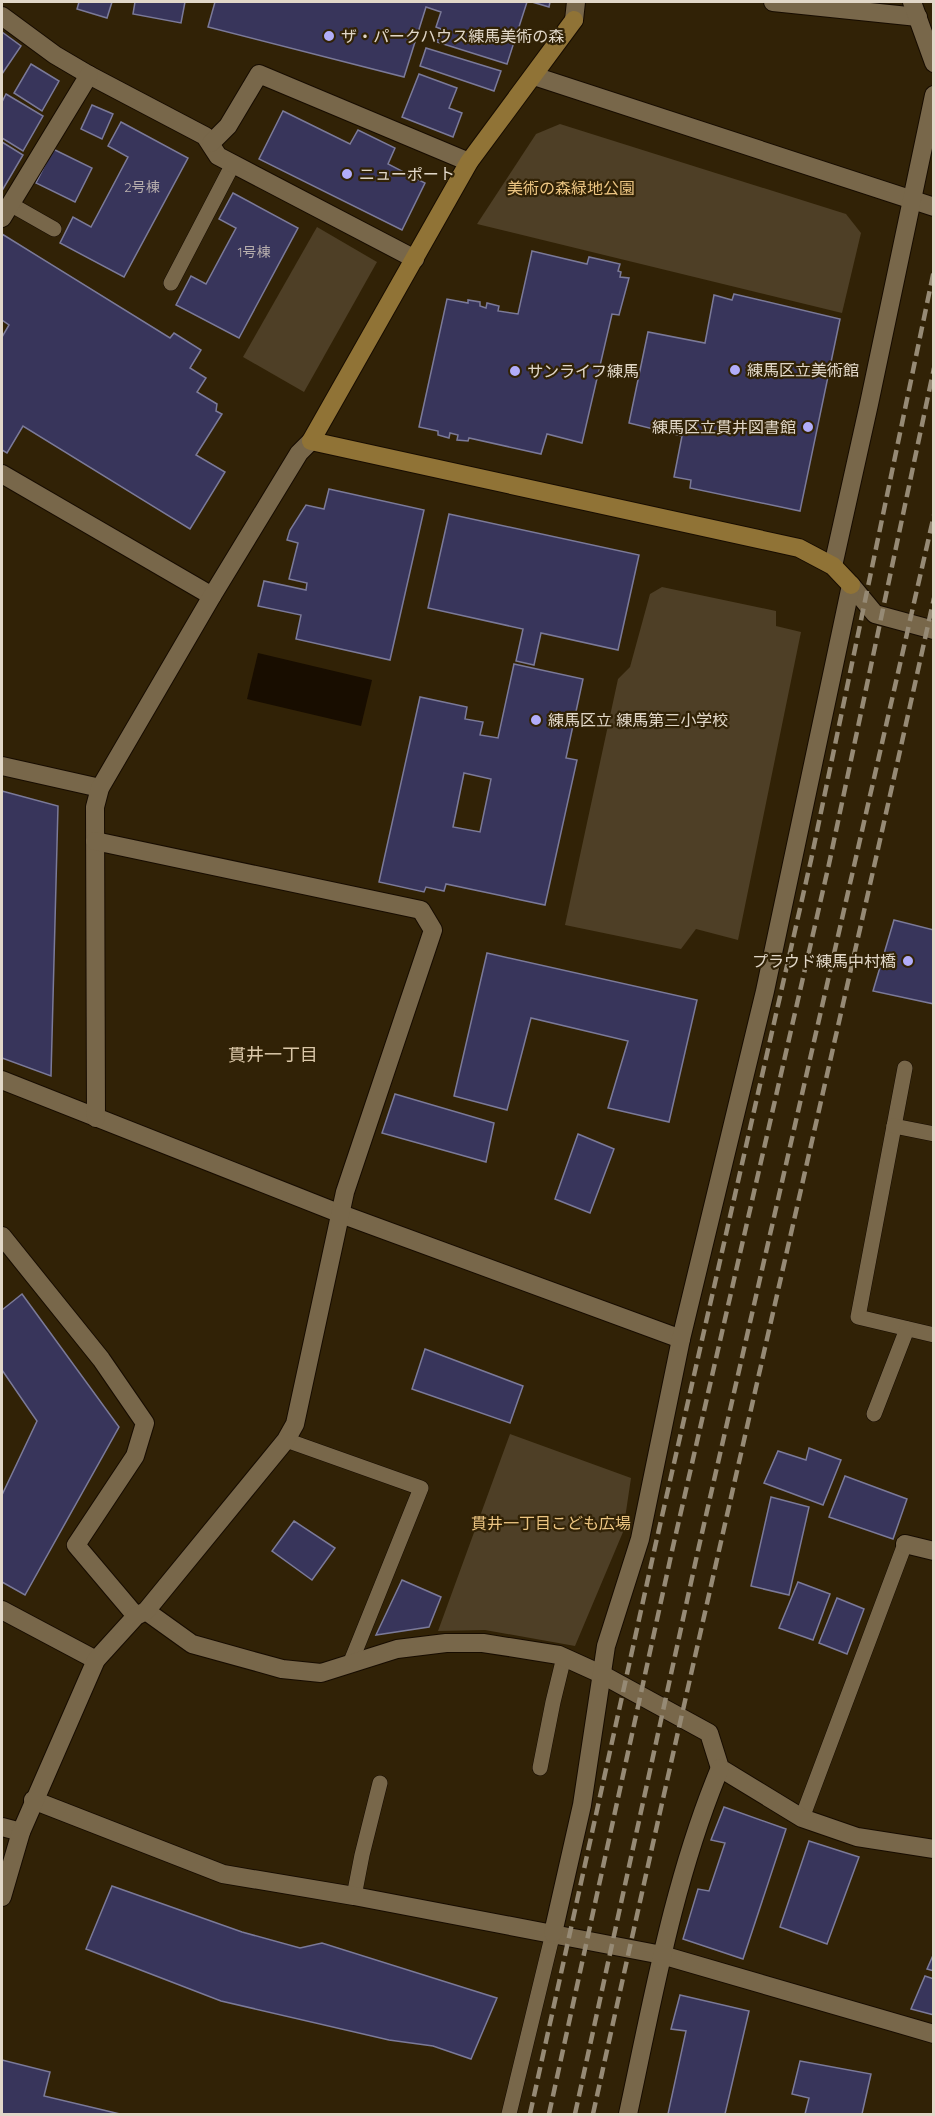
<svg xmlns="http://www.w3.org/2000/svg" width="935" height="2116" font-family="Quicksand,'Noto Sans JP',sans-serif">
<rect width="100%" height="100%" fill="#312206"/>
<!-- green -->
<g fill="#4e3f26">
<path d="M560,124L846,214L861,233L842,313L477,224L536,134Z"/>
<path d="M317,227L377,262L304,392L243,357Z"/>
<path d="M662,587L776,611V626L801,632L738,940L696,929L681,949L565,925L618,679L630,667L650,594Z"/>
<path d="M510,1434L631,1478L623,1532L575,1646L485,1630L438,1631Z"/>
</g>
<!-- water -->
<path fill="#180d00" d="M258,653L372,680L361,726L247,699Z"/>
<!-- building -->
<g fill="#38355b" stroke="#7b7a99" stroke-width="1.5" fill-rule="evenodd">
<path d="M79,2H112L107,18L77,9Z"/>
<path d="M135,2H185L181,23L133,14Z"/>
<path d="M215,2H527L507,64L437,42L441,29L436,27L441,12L426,7L404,77L208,27Z"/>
<path d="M532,2H550L549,7Z"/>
<path d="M2,32L21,46L2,74Z"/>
<path d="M426,48L501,71L494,91L420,66Z"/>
<path d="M31,64L59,81L42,111L14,93Z"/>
<path d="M419,74L457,88L449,108L462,113L453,137L402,117Z"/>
<path d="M6,94L43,116L23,151L2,138V102Z"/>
<path d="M92,105L113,114L102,139L81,129Z"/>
<path d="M283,111L350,144L358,130L395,148L388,164L425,183L402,230L259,159Z"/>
<path d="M121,122L188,158L124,277L60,243L73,217L91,227L128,157L108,146Z"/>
<path d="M2,142L23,155L3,189L2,188Z"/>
<path d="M53,149L92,168L75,202L36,183Z"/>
<path d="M233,193L298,228L239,338L176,305L191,276L206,284L236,228L219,219Z"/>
<path d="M2,234L170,338L174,333L201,350L190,368L206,378L197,392L217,404L216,411L222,414L196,455L225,472L190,529L23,426L7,453L2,450V337L9,325L2,320Z"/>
<path d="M532,251L587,264L589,257L620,264L618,271L621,272L620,277L629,278L619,315L612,314L582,443L547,434L541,454L469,438L468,441L457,440L458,435L450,433L449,438L438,435V431L419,427L447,299L468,303V300L480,302V306L486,308L487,303L499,306L498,311L518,314Z"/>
<path d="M734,294L840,319L800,511L690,488L691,480L674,477L682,436L629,423L648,332L705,343L714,295L732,300Z"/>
<path d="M329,489L424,510L390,660L296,639L301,615L258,606L264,581L306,590L307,583L289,579L298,543L287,540L290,530L306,505L324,509Z"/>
<path d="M449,514L639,555L618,650L541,633L534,665L516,661L523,629L428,608Z"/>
<path d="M514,664L583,679L566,758L577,760L545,905L446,884L444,891L426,887L424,892L379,882L420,697L467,707L465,719L483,722L480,735L498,738ZM464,773L491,779L480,832L453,827Z"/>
<path d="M2,791L58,806L51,1076L2,1058Z"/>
<path d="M894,920L934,930V1004L873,991Z"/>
<path d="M487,953L697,1000L669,1122L608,1108L628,1041L531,1018L507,1110L454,1096Z"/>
<path d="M395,1094L494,1123L486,1162L382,1133Z"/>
<path d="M578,1134L614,1149L590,1213L555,1199Z"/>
<path d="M22,1294L119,1427L25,1595L2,1582V1495L37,1421L2,1370V1310Z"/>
<path d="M425,1349L523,1386L510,1423L412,1389Z"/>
<path d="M809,1448L841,1460L823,1505L764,1483L778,1451L806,1460Z"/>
<path d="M845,1476L907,1499L893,1539L829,1517Z"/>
<path d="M771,1497L809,1507L789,1595L751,1586Z"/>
<path d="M294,1521L335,1548L312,1580L272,1551Z"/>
<path d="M402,1580L441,1597L429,1627L376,1635Z"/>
<path d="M798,1582L830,1594L813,1640L779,1628Z"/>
<path d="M837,1598L864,1609L847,1654L819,1643Z"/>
<path d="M724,1807L786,1829L743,1959L683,1939L698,1889L709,1891L725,1843L711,1840Z"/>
<path d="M809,1841L859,1857L827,1944L780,1927Z"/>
<path d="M112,1886L242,1932L300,1948L322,1943L497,1998L471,2059L433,2046L389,2040L221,2001L86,1949Z"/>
<path d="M934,1953V1971L927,1969Z"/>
<path d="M925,1976L934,1979V2015L911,2009Z"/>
<path d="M680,1995L749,2011L725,2114H668L686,2031L671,2029Z"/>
<path d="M2,2060L50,2072L44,2096L120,2114H2Z"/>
<path d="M800,2061L871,2074L862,2114H805L809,2098L792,2094Z"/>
</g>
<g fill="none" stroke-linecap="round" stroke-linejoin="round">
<!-- lane casing -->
<g stroke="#170c00" stroke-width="16">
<g id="lane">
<path d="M10,204L54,229"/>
<path d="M171,283L233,164"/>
<path d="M905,1068L858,1317L934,1335"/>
<path d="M894,1126L934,1134"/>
<path d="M874,1414L907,1329"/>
<path d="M286,1440L421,1488L350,1664"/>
<path d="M540,1768L553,1702L564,1657"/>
<path d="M802,1818L905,1544"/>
<path d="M354,1896L362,1855L380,1783"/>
<path d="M509,2114L553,1933"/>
</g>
</g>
<!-- street casing -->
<g stroke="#170c00" stroke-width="20">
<g id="street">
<path d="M773,2L918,17"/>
<path d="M912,2L934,63"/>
<path d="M2,16L55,55L89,75L205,136L218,156L415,259"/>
<path d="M574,20L576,2"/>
<path d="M534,76L934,207"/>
<path d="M211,143L228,126L259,74L469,162"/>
<path d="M2,218L89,75"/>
<path d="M2,474L212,596"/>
<path d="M833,566L869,404L934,95"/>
<path d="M851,585L875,614L934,630"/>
<path d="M2,766L100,788"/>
<path d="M2,1080L341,1214L681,1339"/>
<path d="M96,1118L95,807L100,788L212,596L299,453L311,441"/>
<path d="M2,1236L101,1359L145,1423L135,1456L76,1545L136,1616"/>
<path d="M905,1544L934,1551"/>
<path d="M2,1610L96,1660"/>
<path d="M146,1611L192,1644L282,1669L321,1673L397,1649L446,1643H483L559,1655L601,1674L709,1733L720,1768L802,1818L857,1837L934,1849"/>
<path d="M33,1800L223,1874L354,1896L662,1955L934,2034"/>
<path d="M2,1827L21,1832"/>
<path d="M2,1897L21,1832L96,1660L136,1616L146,1611L286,1440L295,1424L345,1192L433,930L421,910L95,841"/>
<path d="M553,1933L582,1805L606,1646L640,1539L681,1339L765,991L851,585"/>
<path d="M628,2114C653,1998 674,1878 720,1768"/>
</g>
</g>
<!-- secondary casing -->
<g stroke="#170c00" stroke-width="20">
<path id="secondary" d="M574,20L469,162L311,441L799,548L833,566L851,585"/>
</g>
<!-- lane -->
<use href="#lane" stroke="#78674a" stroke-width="15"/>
<!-- street -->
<use href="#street" stroke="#78674a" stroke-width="18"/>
<!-- secondary -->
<use href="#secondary" stroke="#907336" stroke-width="18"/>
<!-- rail -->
<g stroke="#968a75" stroke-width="4.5" stroke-dasharray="12 6" stroke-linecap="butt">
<path d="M530,2114L655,1547L811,860L934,270"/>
<path d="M549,2114L672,1551L829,864L934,368"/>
<path d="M575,2114L697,1555L934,515"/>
<path d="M593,2114C704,1608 822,1104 934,598"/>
</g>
</g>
<!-- markers -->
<g fill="#b2adf9" stroke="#312206" stroke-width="2">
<circle cx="329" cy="36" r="6"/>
<circle cx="347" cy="174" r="6"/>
<circle cx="735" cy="370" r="6"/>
<circle cx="515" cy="371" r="6"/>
<circle cx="808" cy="427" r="6"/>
<circle cx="536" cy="720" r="6"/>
<circle cx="908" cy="961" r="6"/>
</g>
<g text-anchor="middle" stroke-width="4.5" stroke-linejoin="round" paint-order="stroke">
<!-- number labels -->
<g font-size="14" fill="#b7aead">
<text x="142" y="192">2号棟</text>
<text x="254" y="257">1号棟</text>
</g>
<!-- poi labels -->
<g font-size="16" fill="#e1d7c8" stroke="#312206" text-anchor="start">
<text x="341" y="42">ザ・パークハウス練馬美術の森</text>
<text x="359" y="180">ニューポート</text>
<text x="747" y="376">練馬区立美術館</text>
<text x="527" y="377">サンライフ練馬</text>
<text x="796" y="433" text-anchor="end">練馬区立貫井図書館</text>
<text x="548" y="726">練馬区立 練馬第三小学校</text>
<text x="896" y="967" text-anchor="end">プラウド練馬中村橋</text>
</g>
<!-- park labels -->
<g font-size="16" fill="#ecc582" stroke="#312206">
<text x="571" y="194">美術の森緑地公園</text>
<text x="551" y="1529">貫井一丁目こども広場</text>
</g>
<!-- neighbourhood labels -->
<g font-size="18" fill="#dbc8a9" stroke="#312206">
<text x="273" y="1061">貫井一丁目</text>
</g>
</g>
<!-- border -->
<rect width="935" height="2116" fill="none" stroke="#e1d7c8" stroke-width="6"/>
</svg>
